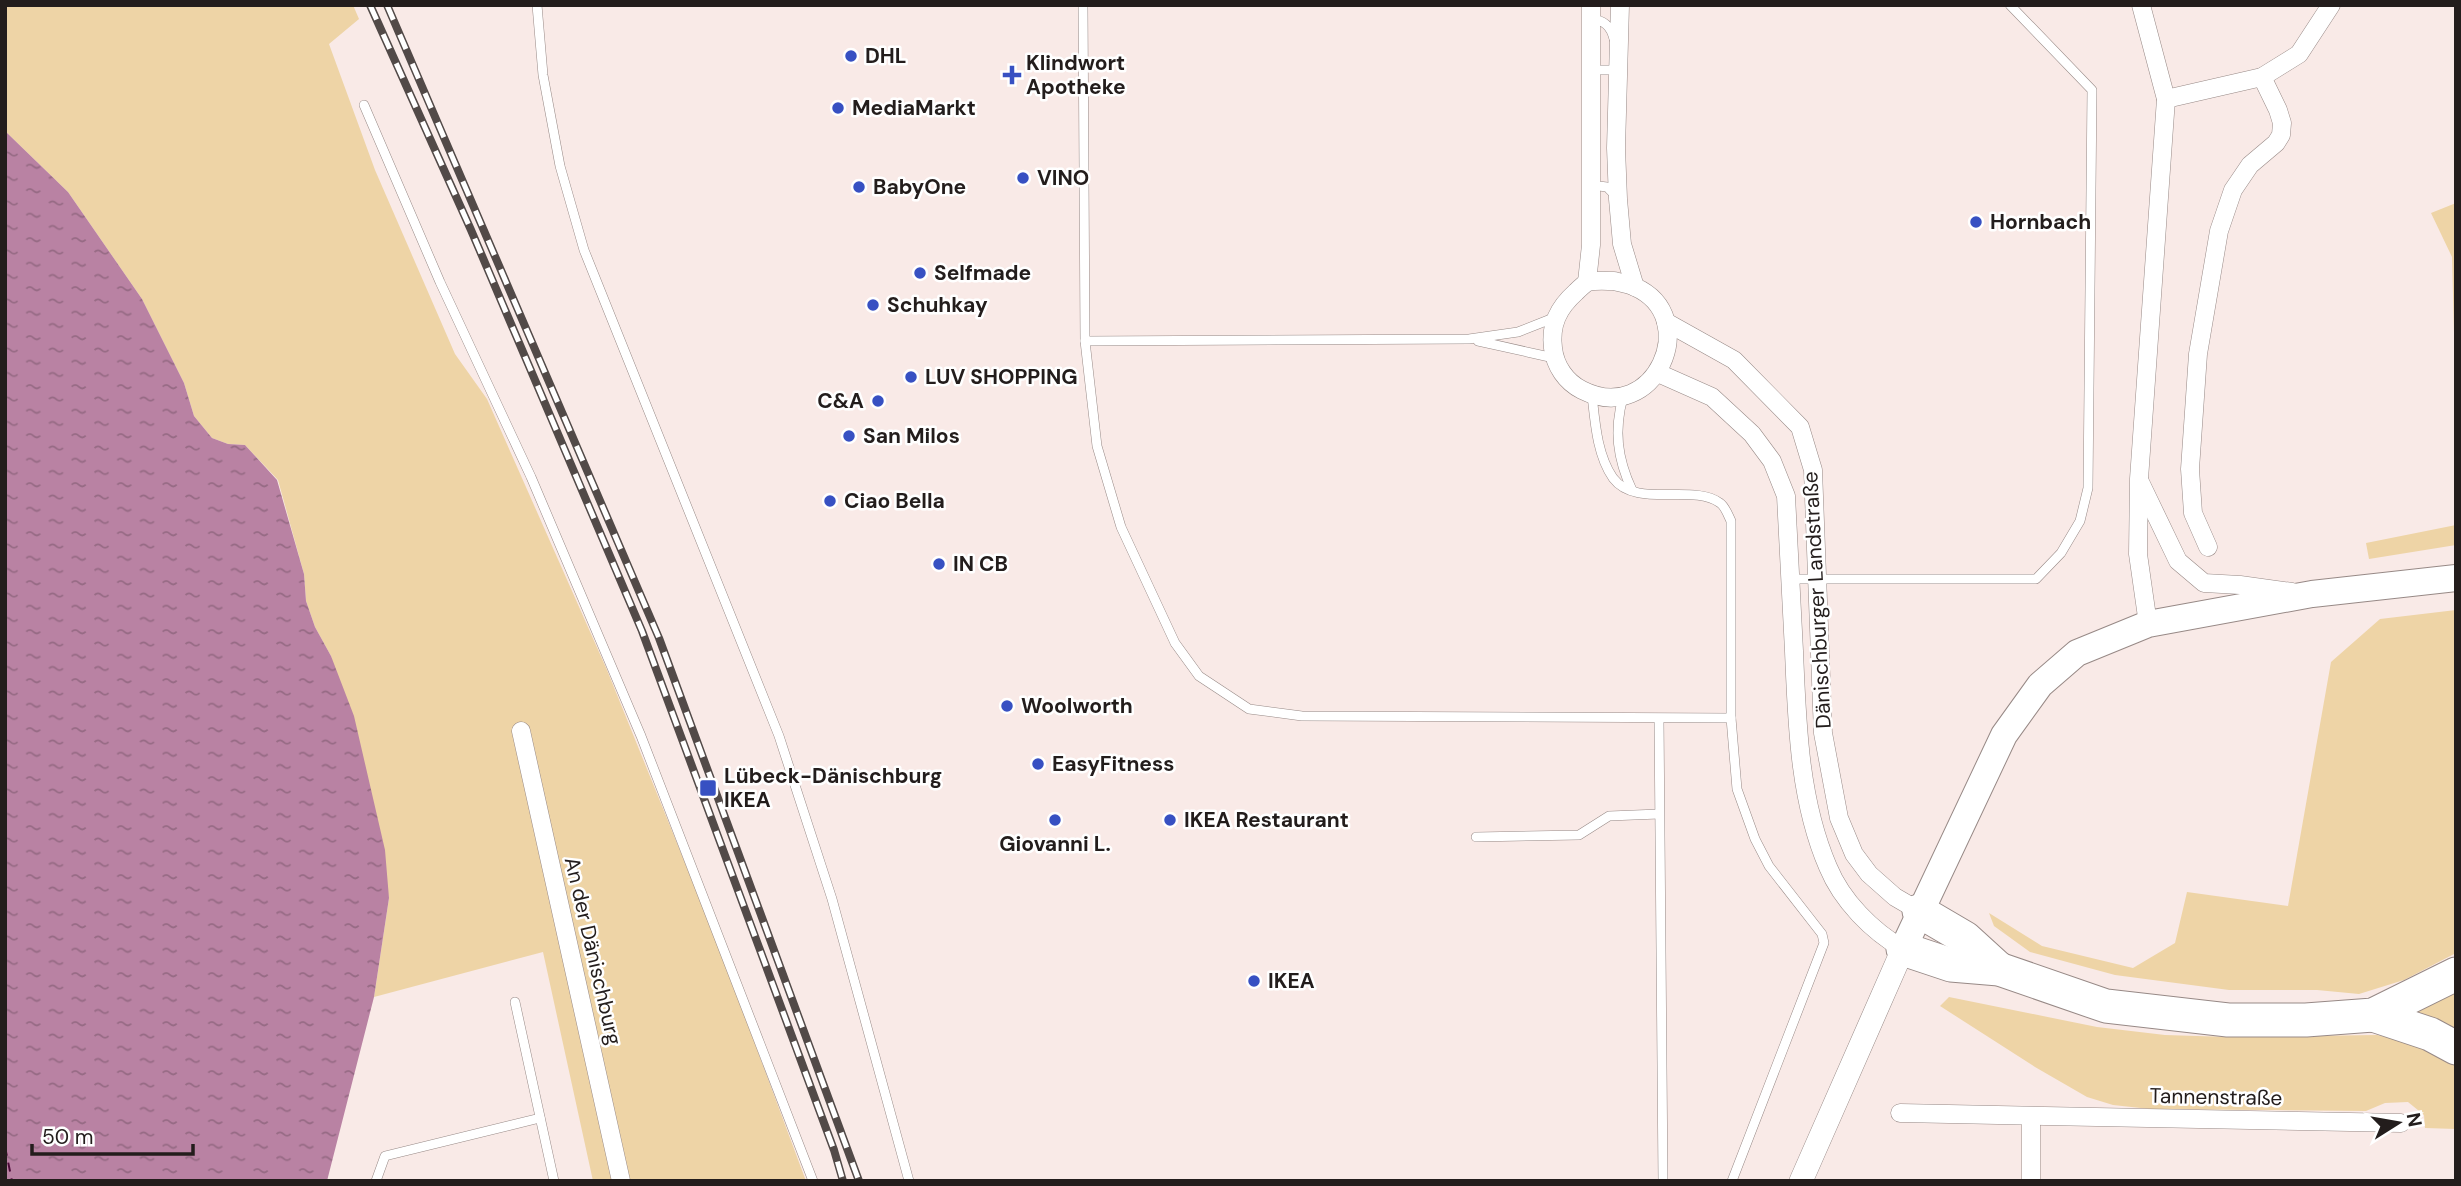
<svg xmlns="http://www.w3.org/2000/svg" width="2461" height="1186" font-family="'DM Sans',sans-serif">
<defs>
<pattern id="water-ripples" width="26" height="14" patternUnits="userSpaceOnUse" patternTransform="scale(1.75)"><rect width="26" height="14" fill="#b982a3"/><path d="M2 4q2-2 4 0t4 0M15 11q2-2 4 0t4 0" fill="none" stroke="#966a84"/></pattern>
</defs>
<rect width="100%" height="100%" fill="#f9eae7"/>
<!-- green -->
<g fill="#eed4a6">
<path d="M5,5H353L359,19L329,44L375,170L455,354L487,399L607,670L719,947L806,1181H593L543,952L374,997L389,898L331,656L315,627L306,601L304,574L278,480L245,445L228,444L212,438L194,416L184,383L142,299L68,192L5,131Z"/>
<path d="M2456,203V335L2454,333L2452,257L2431,213Z"/>
<path d="M2456,525V545L2369,559L2366,543Z"/>
<path d="M2456,610V953L2404,980L2359,994L2317,990H2229L2115,975L2030,952L1994,926L1989,913L2042,946L2133,968L2175,943L2187,892L2288,906L2331,662L2380,619Z"/>
<path d="M2456,987V1030L2401,1013Z"/>
<path d="M1949,997L2097,1027L2165,1035L2229,1037L2377,1035L2428,1046L2456,1060V1129L2425,1128L2424,1115L2408,1102L2385,1103L2366,1111L2150,1109L2113,1105L2087,1097L2035,1067L1940,1006Z"/>
</g>
<!-- water -->
<path fill="url(#water-ripples)" d="M5,131L68,192L142,299L184,383L194,416L212,438L228,444L245,445L277,480L304,574L306,601L315,627L331,656L354,716L385,850L389,898L374,997L327,1181H5Z"/>
<g fill="none" stroke-linecap="round" stroke-linejoin="round">
<!-- ferry -->
<path stroke="#4e0b3a" stroke-width="2" stroke-dasharray="9 7" stroke-linecap="butt" d="M5,1147L12,1181"/>
<!-- service casing -->
<g stroke="#978986" stroke-width="10">
<g id="service">
<path d="M537,5L543,75L560,166L584,250L779,736L832,899L909,1181"/>
<path d="M1083,5L1085,341L1097,446L1121,527L1175,643L1199,676L1249,709L1302,716L1731,718"/>
<path d="M1591,19C1604,20 1611,26 1614,39"/>
<path d="M1590,70H1618"/>
<path d="M364,105L440,282L531,477L641,736L813,1181"/>
<path d="M1590,185L1607,187L1617,197"/>
<path d="M1085,341L1469,339L1518,332L1556,317"/>
<path d="M1478,341L1554,358"/>
<path d="M1592,395C1595,422 1597,455 1613,478C1636,509 1693,483 1720,503C1725,506 1728,515 1731,521V718L1737,789L1755,839L1769,866L1822,934L1824,943L1732,1181"/>
<path d="M1623,397C1614,430 1617,458 1632,490"/>
<path d="M1791,579H2036L2061,553L2080,521L2088,488L2092,90L2010,5"/>
<path d="M1659,719L1663,1181"/>
<path d="M1476,837L1579,835L1609,816L1659,814"/>
<path d="M515,1002L554,1181"/>
<path d="M376,1181L385,1156L540,1118"/>
</g>
</g>
<!-- minor casing -->
<g stroke="#978986" stroke-width="19">
<g id="minor">
<path d="M1620,5L1616,148L1618,199L1622,244L1635,287"/>
<path d="M2141,5L2166,99L2139,479L2138,554L2148,624"/>
<path d="M2166,99L2262,77L2299,54L2331,5"/>
<path d="M1614,281C1621,283 1629,284 1635,287C1703,317 1655,427 1582,390C1566,382 1555,366 1553,348C1550,325 1558,308 1576,292C1579,289 1584,284 1588,282C1595,280 1607,281 1614,281Z"/>
<path d="M1587,282L1591,245V5"/>
<path d="M1666,322L1734,360L1800,427L1813,470L1823,733L1839,818L1854,854L1869,874L1895,897L1919,911"/>
<path d="M1658,373L1712,397L1752,434L1772,461L1786,496C1789,548 1791,600 1794,651C1797,723 1799,800 1828,867C1842,901 1872,931 1903,949"/>
<path d="M2140,482L2178,561L2204,583L2240,585L2292,592"/>
<path d="M2208,547L2193,513L2190,469L2198,354L2219,231L2233,190L2250,165L2276,143L2281,135L2282,123L2278,110L2262,77"/>
<path d="M521,731L621,1181"/>
<path d="M1900,1113L2401,1123"/>
<path d="M2031,1181V1117"/>
</g>
</g>
<!-- tertiary casing -->
<g stroke="#978986" stroke-width="24">
<path id="tertiary" d="M1801,1181L1903,949"/>
</g>
<!-- secondary casing -->
<g stroke="#978986" stroke-width="28">
<path id="secondary" d="M1903,949L2004,735L2040,685L2077,653L2148,624L2312,594L2456,578"/>
</g>
<!-- motorway casing -->
<g stroke="#978986" stroke-width="35">
<g id="motorway">
<path d="M1919,911L1965,938L1999,969"/>
<path d="M1903,949L1951,965L1999,969L2106,1006L2228,1020H2306L2373,1015L2456,974"/>
<path d="M2373,1015L2430,1034L2456,1048"/>
</g>
</g>
<!-- service -->
<use href="#service" stroke="#fff" stroke-width="9"/>
<!-- minor -->
<use href="#minor" stroke="#fff" stroke-width="18"/>
<!-- tertiary -->
<use href="#tertiary" stroke="#fff" stroke-width="23"/>
<!-- secondary -->
<use href="#secondary" stroke="#fff" stroke-width="26"/>
<!-- motorway -->
<use href="#motorway" stroke="#fff" stroke-width="33"/>
<!-- rail casing -->
<g stroke="#524a48" stroke-width="8">
<g id="rail">
<path d="M370,5L471,230L642,631L834,1150L843,1181"/>
<path d="M387,5L659,638L859,1181"/>
</g>
</g>
<!-- rail -->
<use href="#rail" stroke="#fff" stroke-width="5" stroke-dasharray="16" stroke-linecap="butt"/>
</g>
<!-- markers -->
<g fill="#3750c2" stroke="#fff" stroke-width="2.5">
<circle cx="851" cy="56" r="7"/>
<path d="M1008.5 64.5h7v7h7v7h-7v7h-7v-7h-7v-7h7z"/>
<circle cx="838" cy="108" r="7"/>
<circle cx="1023" cy="178" r="7"/>
<circle cx="859" cy="187" r="7"/>
<circle cx="1976" cy="222" r="7"/>
<circle cx="920" cy="273" r="7"/>
<circle cx="873" cy="305" r="7"/>
<circle cx="911" cy="377" r="7"/>
<circle cx="878" cy="401" r="7"/>
<circle cx="849" cy="436" r="7"/>
<circle cx="830" cy="501" r="7"/>
<circle cx="939" cy="564" r="7"/>
<circle cx="1007" cy="706" r="7"/>
<circle cx="1038" cy="764" r="7"/>
<rect x="699" y="779" width="18" height="18" rx="3.5"/>
<circle cx="1055" cy="820" r="7"/>
<circle cx="1170" cy="820" r="7"/>
<circle cx="1254" cy="981" r="7"/>
</g>
<g text-anchor="middle" stroke-width="5" stroke-linejoin="round" paint-order="stroke">
<!-- poi labels -->
<g font-size="21" font-weight="bold" fill="#231d1c" stroke="#fff" text-anchor="start">
<text x="865" y="63">DHL</text>
<text x="1026" y="70">Klindwort<tspan x="1026" dy="24">Apotheke</tspan></text>
<text x="852" y="115">MediaMarkt</text>
<text x="1037" y="185">VINO</text>
<text x="873" y="194">BabyOne</text>
<text x="1990" y="229">Hornbach</text>
<text x="934" y="280">Selfmade</text>
<text x="887" y="312">Schuhkay</text>
<text x="925" y="384">LUV SHOPPING</text>
<text x="864" y="408" text-anchor="end">C&amp;A</text>
<text x="863" y="443">San Milos</text>
<text x="844" y="508">Ciao Bella</text>
<text x="953" y="571">IN CB</text>
<text x="1021" y="713">Woolworth</text>
<text x="1052" y="771">EasyFitness</text>
<text x="724" y="783">Lübeck-Dänischburg<tspan x="724" dy="24">IKEA</tspan></text>
<text x="1184" y="827">IKEA Restaurant</text>
<text x="1055" y="851" text-anchor="middle">Giovanni L.</text>
<text x="1268" y="988">IKEA</text>
</g>
<!-- street labels -->
<g font-size="21" fill="#231d1c" stroke="#fff">
<text transform="translate(1817 600) rotate(-93)" y="7">Dänischburger Landstraße</text>
<text transform="translate(593 951) rotate(77)" y="7">An der Dänischburg</text>
<text transform="translate(2216 1097) rotate(1)" y="7">Tannenstraße</text>
</g>
</g>
<!-- border -->
<rect width="2461" height="1186" fill="none" stroke="#231d1c" stroke-width="14"/>
<!-- north arrow -->
<g transform="translate(2398 1123) rotate(79)" stroke="#ffffff" stroke-width="5" paint-order="stroke">
<path d="M0-5L12 26L0 18L-12 26Z" fill="#231d1c"/>
<text y="-10" font-size="19" font-weight="bold" text-anchor="middle" fill="#231d1c">N</text>
</g>
<!-- scale -->
<path d="M32 1144v10h161v-10" fill="none" stroke="#231d1c" stroke-width="3.5"/>
<text x="42" y="1144" font-size="21" fill="#231d1c" stroke="#ffffff" stroke-width="5" paint-order="stroke">50 m</text>
</svg>
